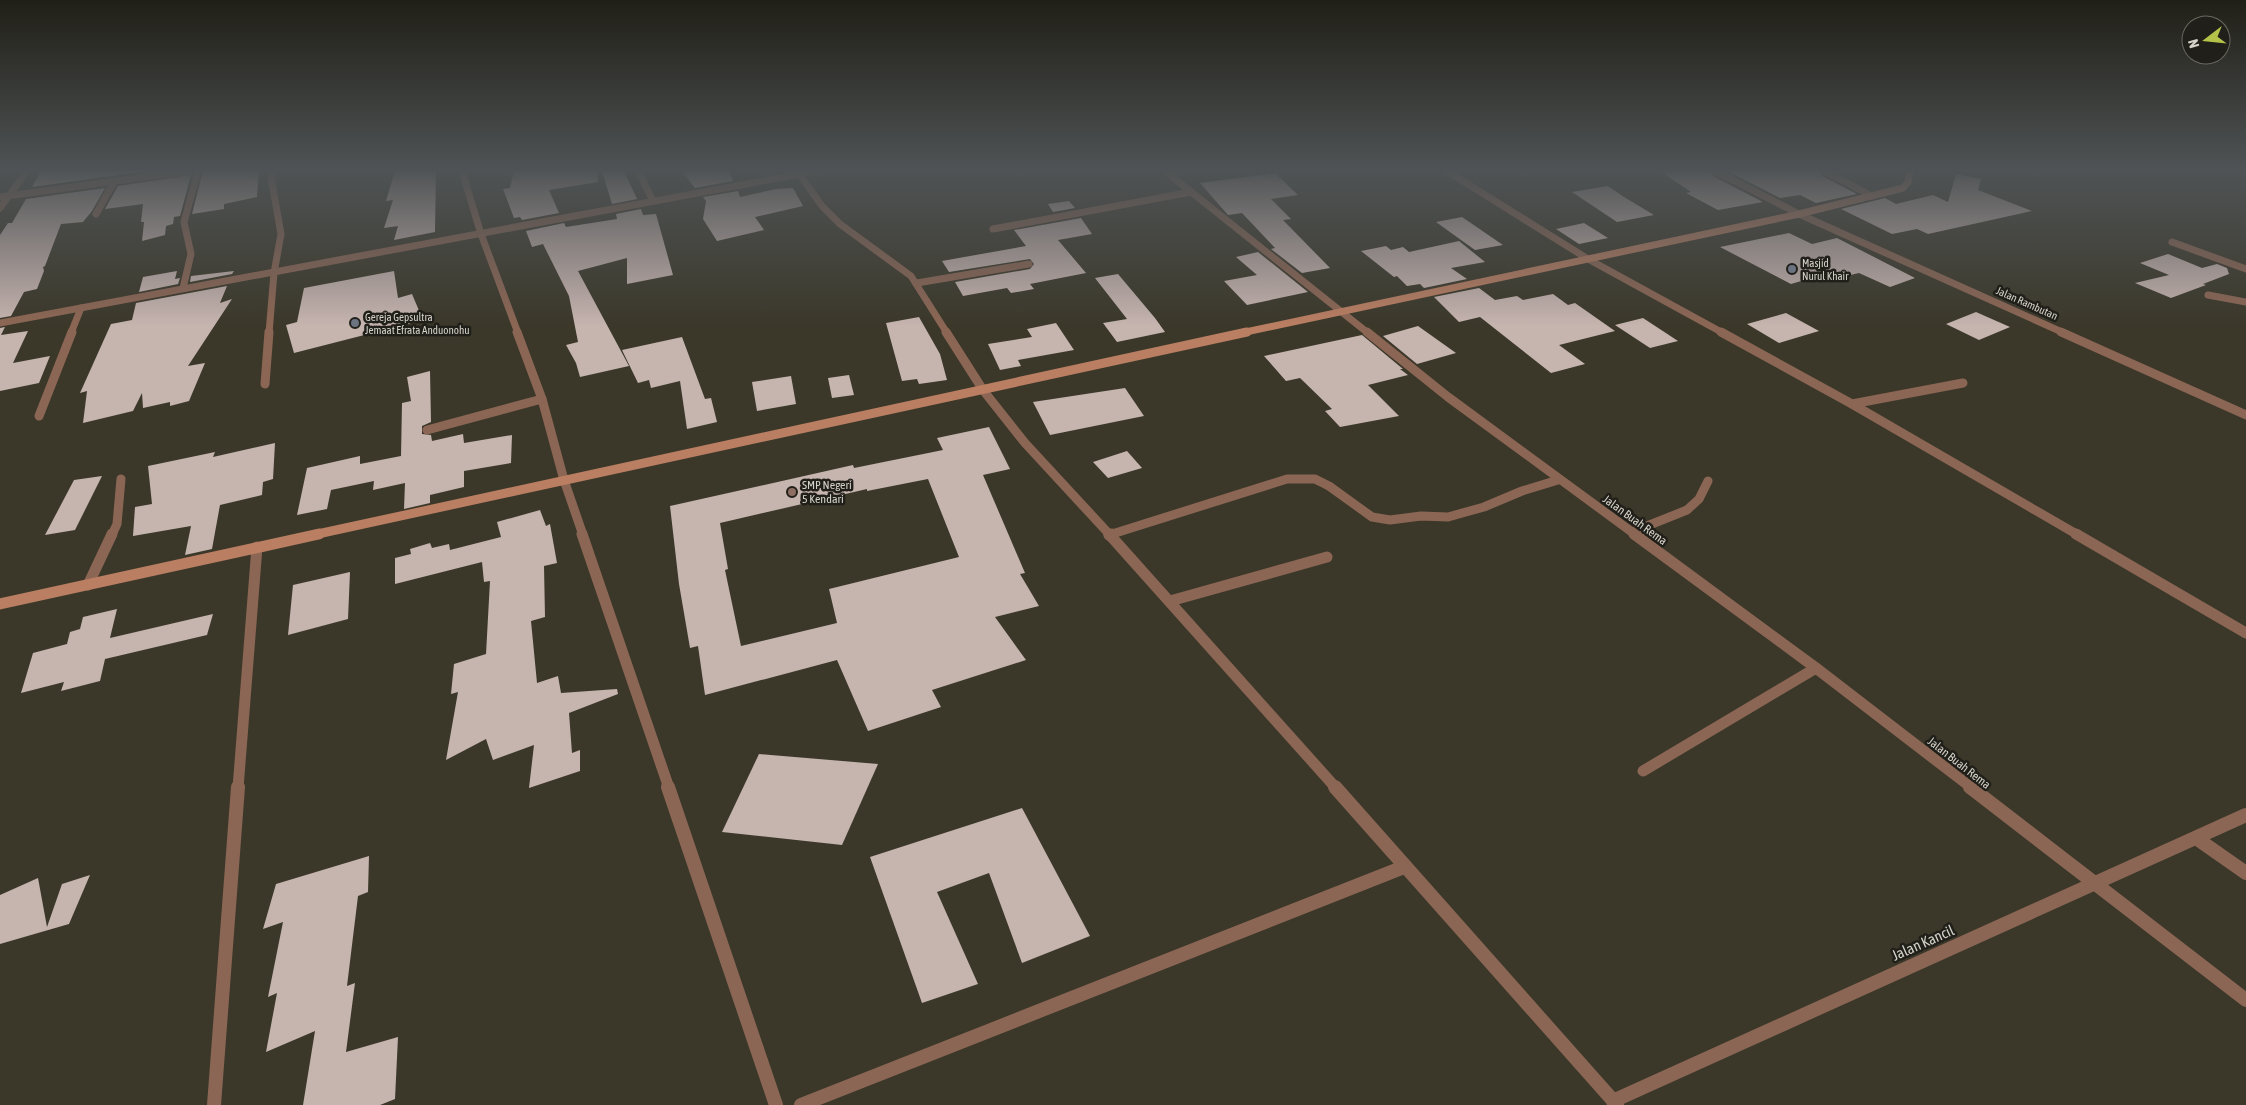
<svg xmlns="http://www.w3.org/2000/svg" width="2246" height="1105" font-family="'Asap Condensed',sans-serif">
<rect width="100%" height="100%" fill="#3b382a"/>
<!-- building -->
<g fill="#c6b4af" fill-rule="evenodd">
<path d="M41,171H147L32,187Z"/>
<path d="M203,171H259L257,197L224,204V209L192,214Z"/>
<path d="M395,171H436L435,232L394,240L398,226L384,228L393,200L386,201Z"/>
<path d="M514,171H597L598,182L549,190L559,213L522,220L520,217L514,218L503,189L510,188Z"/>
<path d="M602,171H624L637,199L612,204Z"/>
<path d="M682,171H729L733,181L695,188Z"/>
<path d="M1660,171H1710L1713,176L1763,202L1718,210L1686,193L1691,192Z"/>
<path d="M1727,171H1819L1822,176L1857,194L1816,203L1800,195L1780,198Z"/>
<path d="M1275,173L1298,195L1271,199L1291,219L1283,220L1330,268L1302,273L1271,249L1275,248L1242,213L1228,215L1200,183Z"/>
<path d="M1956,174L1981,179L1978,190L2032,211L1928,234L1917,229L1892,234L1841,209L1885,198L1896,204L1933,195L1948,202Z"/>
<path d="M191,175L180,216L174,217L173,224L166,226L165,235L142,241L144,222H141L143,204L105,209L118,186Z"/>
<path d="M1608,186L1624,197L1654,215L1617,222L1572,192Z"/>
<path d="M105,188L92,211L83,222L61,224L45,266L43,267L44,271L37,289L24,292L11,316L0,318V235L8,223H12L26,199Z"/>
<path d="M793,188L803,206L755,217L764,230L717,241L703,219L706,201L703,197L738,191L740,197L776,189Z"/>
<path d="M1069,201L1075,208L1053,212L1048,204Z"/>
<path d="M641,209L643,215L656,214L673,275L627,284V258L578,271L629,366L580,377L576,363L566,345L578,342L569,296L543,244L532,247L526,231L564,223L566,227L617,219L616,214Z"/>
<path d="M1462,217L1503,245L1475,250L1436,222Z"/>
<path d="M1081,218L1092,234L1058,240L1086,273L1030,284L1034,289L1011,293L1007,288L963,296L955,282L1030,269L1034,264L1030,259L949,272L942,261L1026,246L1014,230Z"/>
<path d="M1584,223L1608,238L1579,244L1556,229Z"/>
<path d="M1789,233L1812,244L1837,238L1915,278L1890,287L1859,273L1842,277L1832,272L1791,284L1720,247Z"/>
<path d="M1459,241L1485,262L1451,268L1467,279L1424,288L1420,284L1407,286L1397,276L1394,277L1361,251L1386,246L1391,250L1403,247L1409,252Z"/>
<path d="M1258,252L1308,292L1247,305L1224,281L1257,275L1236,257Z"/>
<path d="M2168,254L2202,268L2217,264L2227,268L2229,274L2203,284L2206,285L2171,298L2135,283L2169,275L2140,263Z"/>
<path d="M177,271L175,279L180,278L178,284L139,292L143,277Z"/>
<path d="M234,271L232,274L190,282L191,276Z"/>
<path d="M394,271L398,298L412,294L423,320L294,353L286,325L297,322L304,288Z"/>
<path d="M1118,274L1155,318L1165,332L1117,342L1103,323L1127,319L1095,278Z"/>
<path d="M227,286L220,303L232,299L188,366L205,363L189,401L170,406V402L143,408L142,393L133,411L83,423L87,391L80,393L111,324L132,320L136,303Z"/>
<path d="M1479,288L1495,300L1517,296L1523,300L1553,294L1568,305L1575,303L1615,331L1559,345L1585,364L1551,373L1480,317L1459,322L1434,297Z"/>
<path d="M1976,312L2010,327L1979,340L1946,324Z"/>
<path d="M1786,313L1819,331L1779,343L1747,324Z"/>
<path d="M919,317L940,354L947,380L919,384L917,379L902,381L886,323Z"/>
<path d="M1643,318L1678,341L1650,348L1615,325Z"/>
<path d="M1056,323L1074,350L1018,360L1021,366L1000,370L988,344L1032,337L1027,329Z"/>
<path d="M1418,326L1456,353L1417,364L1383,336Z"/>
<path d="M5,327L1,335L28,331L13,363L50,356L39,383L0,391V328Z"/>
<path d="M1362,335L1403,369H1400L1408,375L1368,385L1399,416L1340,427L1325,411L1332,409L1300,378L1286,381L1264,356Z"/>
<path d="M682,337L705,399L711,398L717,422L687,429L680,381L651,388L649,380L638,383L622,350Z"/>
<path d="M430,371L431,422L422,426V434L431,435L432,441L463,434L464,443L512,435L511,463L464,471V487L430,495V503L404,509L405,483L373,490L374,481L331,490L327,509L297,515L307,468L360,456V464L401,456L402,403L411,401L407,377Z"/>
<path d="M849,375L854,395L832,398L828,378Z"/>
<path d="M791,376L796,404L757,411L752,382Z"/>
<path d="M1125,388L1144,416L1050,435L1033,402Z"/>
<path d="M989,427L1010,469L983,475L1025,573L1020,574L1039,606L995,617L1026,660L932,690L941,707L868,731L837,660L705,695L698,646L690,648L679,584L670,506L853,465L854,468L943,450L937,438ZM928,479L959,557L829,589L837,623L741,646L725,570L728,569L720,523L867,489V491Z"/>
<path d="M275,443L273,479L263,482L262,495L220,505L212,549L185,555L191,526L133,536L135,507L152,504L148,466L215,452L213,457Z"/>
<path d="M1127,451L1142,468L1108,478L1093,462Z"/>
<path d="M102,476L75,530L45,535L74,480Z"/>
<path d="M540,510L546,526L550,524L557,563L544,566L545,617L531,621L537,683L558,676L561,693L617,689L618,694L569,713L572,753L580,750V771L529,788L534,745L493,760L486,739L446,760L458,692L451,694L454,664L486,654L490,581L484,582L482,562L395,584V558L411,554L410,549L430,543L432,548L449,544L450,550L501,537L497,522Z"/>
<path d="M350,572L348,619L288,635L293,585Z"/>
<path d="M117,609L110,638L213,614L207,635L105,659L100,681L61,691L64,682L21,693L33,653L67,644L70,632L80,629L83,617Z"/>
<path d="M759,754L878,764L842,845L722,832Z"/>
<path d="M1022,808L1090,936L1022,963L989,873L937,892L978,984L922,1003L870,857Z"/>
<path d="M369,856L368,892L358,896L347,986L355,983L346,1052L398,1037L395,1099L380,1105H303L315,1031L266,1052L277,993L268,997L283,922L263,929L276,884Z"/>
<path d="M90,875L69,924L0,944V895L38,878L47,927L62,884Z"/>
</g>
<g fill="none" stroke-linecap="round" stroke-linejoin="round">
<!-- street-far3 -->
<g stroke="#8c6654" stroke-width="7">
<path d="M462,171L481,234L518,333"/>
<path d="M638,171L653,201"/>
<path d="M797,171L822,206L840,224L911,276L947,333"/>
<path d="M1165,171L1368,333"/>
<path d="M1447,171L1588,259L1723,333"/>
<path d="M1715,171L1799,214L2064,333"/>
<path d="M1824,171L1872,196"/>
<path d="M0,197L188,171"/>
<path d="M0,208L27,171"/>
<path d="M96,214L114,182"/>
<path d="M993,229L1191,192"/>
<path d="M2172,242L2246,269"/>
<path d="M917,283L1029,264"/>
<path d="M183,288L191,254L184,222L198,171"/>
<path d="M2208,295L2246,302"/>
<path d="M0,323L816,171"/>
<path d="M71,333L81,308"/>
<path d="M269,333L274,273L281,234L270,171"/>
</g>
<!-- street-far2 -->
<g stroke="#8c6654" stroke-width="9">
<path d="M517,332L542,399L564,480L583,535"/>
<path d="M946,332L983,390L1025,443L1110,535"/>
<path d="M1367,332L1448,397L1636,535"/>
<path d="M1721,332L1852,404L2078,535"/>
<path d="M2061,332L2246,415"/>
<path d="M265,384L269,332"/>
<path d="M1852,404L1963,383"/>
<path d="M39,416L72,332"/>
<path d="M427,430L542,399"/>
<path d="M1632,532L1687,510L1699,499L1708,481"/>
<path d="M112,535L117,524L121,479"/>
<path d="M1109,535L1287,479H1315L1329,486L1372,517L1390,520L1421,516L1448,517L1484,507L1522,491L1558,480"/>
</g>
<!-- street-far1 -->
<g stroke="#8c6654" stroke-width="11">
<path d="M582,534L669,788"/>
<path d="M1109,534L1336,788"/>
<path d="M1634,534L1816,668L1972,788"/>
<path d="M2076,534L2246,633"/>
<path d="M1109,535L1112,534"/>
<path d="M88,585L112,534"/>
<path d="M1170,601L1327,557"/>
<path d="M1643,771L1816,668"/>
<path d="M238,788L257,547"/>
</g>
<!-- street -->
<g stroke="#8c6654" stroke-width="14">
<path d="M668,787L776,1105"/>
<path d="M1335,787L1617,1105"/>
<path d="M1970,787L2246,1000"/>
<path d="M2196,838L2246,873"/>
<path d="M1613,1101L2246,815"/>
<path d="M214,1105L238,787"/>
<path d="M801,1105L1404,867"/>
</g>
<!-- secondary-far2 -->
<path stroke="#ba7e62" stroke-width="7" d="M1241,333L1799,214L1903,188L1908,182L1910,171"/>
<!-- secondary-far1 -->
<path stroke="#ba7e62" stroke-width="9" d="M313,535L1247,332"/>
<!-- secondary -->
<path stroke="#ba7e62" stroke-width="11" d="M0,604L319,534"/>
</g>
<!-- sky -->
<linearGradient id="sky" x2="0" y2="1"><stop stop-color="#201f17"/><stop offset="0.52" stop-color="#4f5355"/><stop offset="1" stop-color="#4f5355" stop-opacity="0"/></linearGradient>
<rect width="2246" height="326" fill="url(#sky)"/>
<!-- markers -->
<g fill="#6b7280" stroke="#211f19" stroke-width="2">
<circle cx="1792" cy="269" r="5"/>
<circle cx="355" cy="323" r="5"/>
</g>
<circle fill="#8d6e63" stroke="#211f19" stroke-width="2" cx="792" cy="492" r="5"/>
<g text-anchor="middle" stroke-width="5" stroke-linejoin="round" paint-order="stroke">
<!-- far-poi labels -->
<g font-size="11" fill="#d4d2c9" stroke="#211f19" text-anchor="start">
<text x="1802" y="267">Masjid<tspan x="1802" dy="13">Nurul Khair</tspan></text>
<text x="365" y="321">Gereja Gepsultra<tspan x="365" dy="13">Jemaat Efrata Anduonohu</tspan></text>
</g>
<!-- far-street labels -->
<g font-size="11" fill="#d4d2c9" stroke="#211f19">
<text transform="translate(2027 303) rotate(24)" y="4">Jalan Rambutan</text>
</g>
<!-- poi labels -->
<g font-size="12" fill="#d4d2c9" stroke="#211f19" text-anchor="start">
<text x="802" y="489">SMP Negeri<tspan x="802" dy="14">5 Kendari</tspan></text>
</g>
<!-- street labels -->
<g font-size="12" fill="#d4d2c9" stroke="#211f19">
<text transform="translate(1635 520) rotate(36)" y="4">Jalan Buah Rema</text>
<text transform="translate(1959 763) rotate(38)" y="4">Jalan Buah Rema</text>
</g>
<!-- near-street labels -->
<g font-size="15" fill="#d4d2c9" stroke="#211f19">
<text transform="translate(1923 943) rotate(-24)" y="5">Jalan Kancil</text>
</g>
</g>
<!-- north arrow -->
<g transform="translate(2206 40) rotate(254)"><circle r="24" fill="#211f19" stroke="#69675f"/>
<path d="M0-4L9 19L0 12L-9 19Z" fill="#b4c24a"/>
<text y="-8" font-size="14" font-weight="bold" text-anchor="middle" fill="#d4d2c9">N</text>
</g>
</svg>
